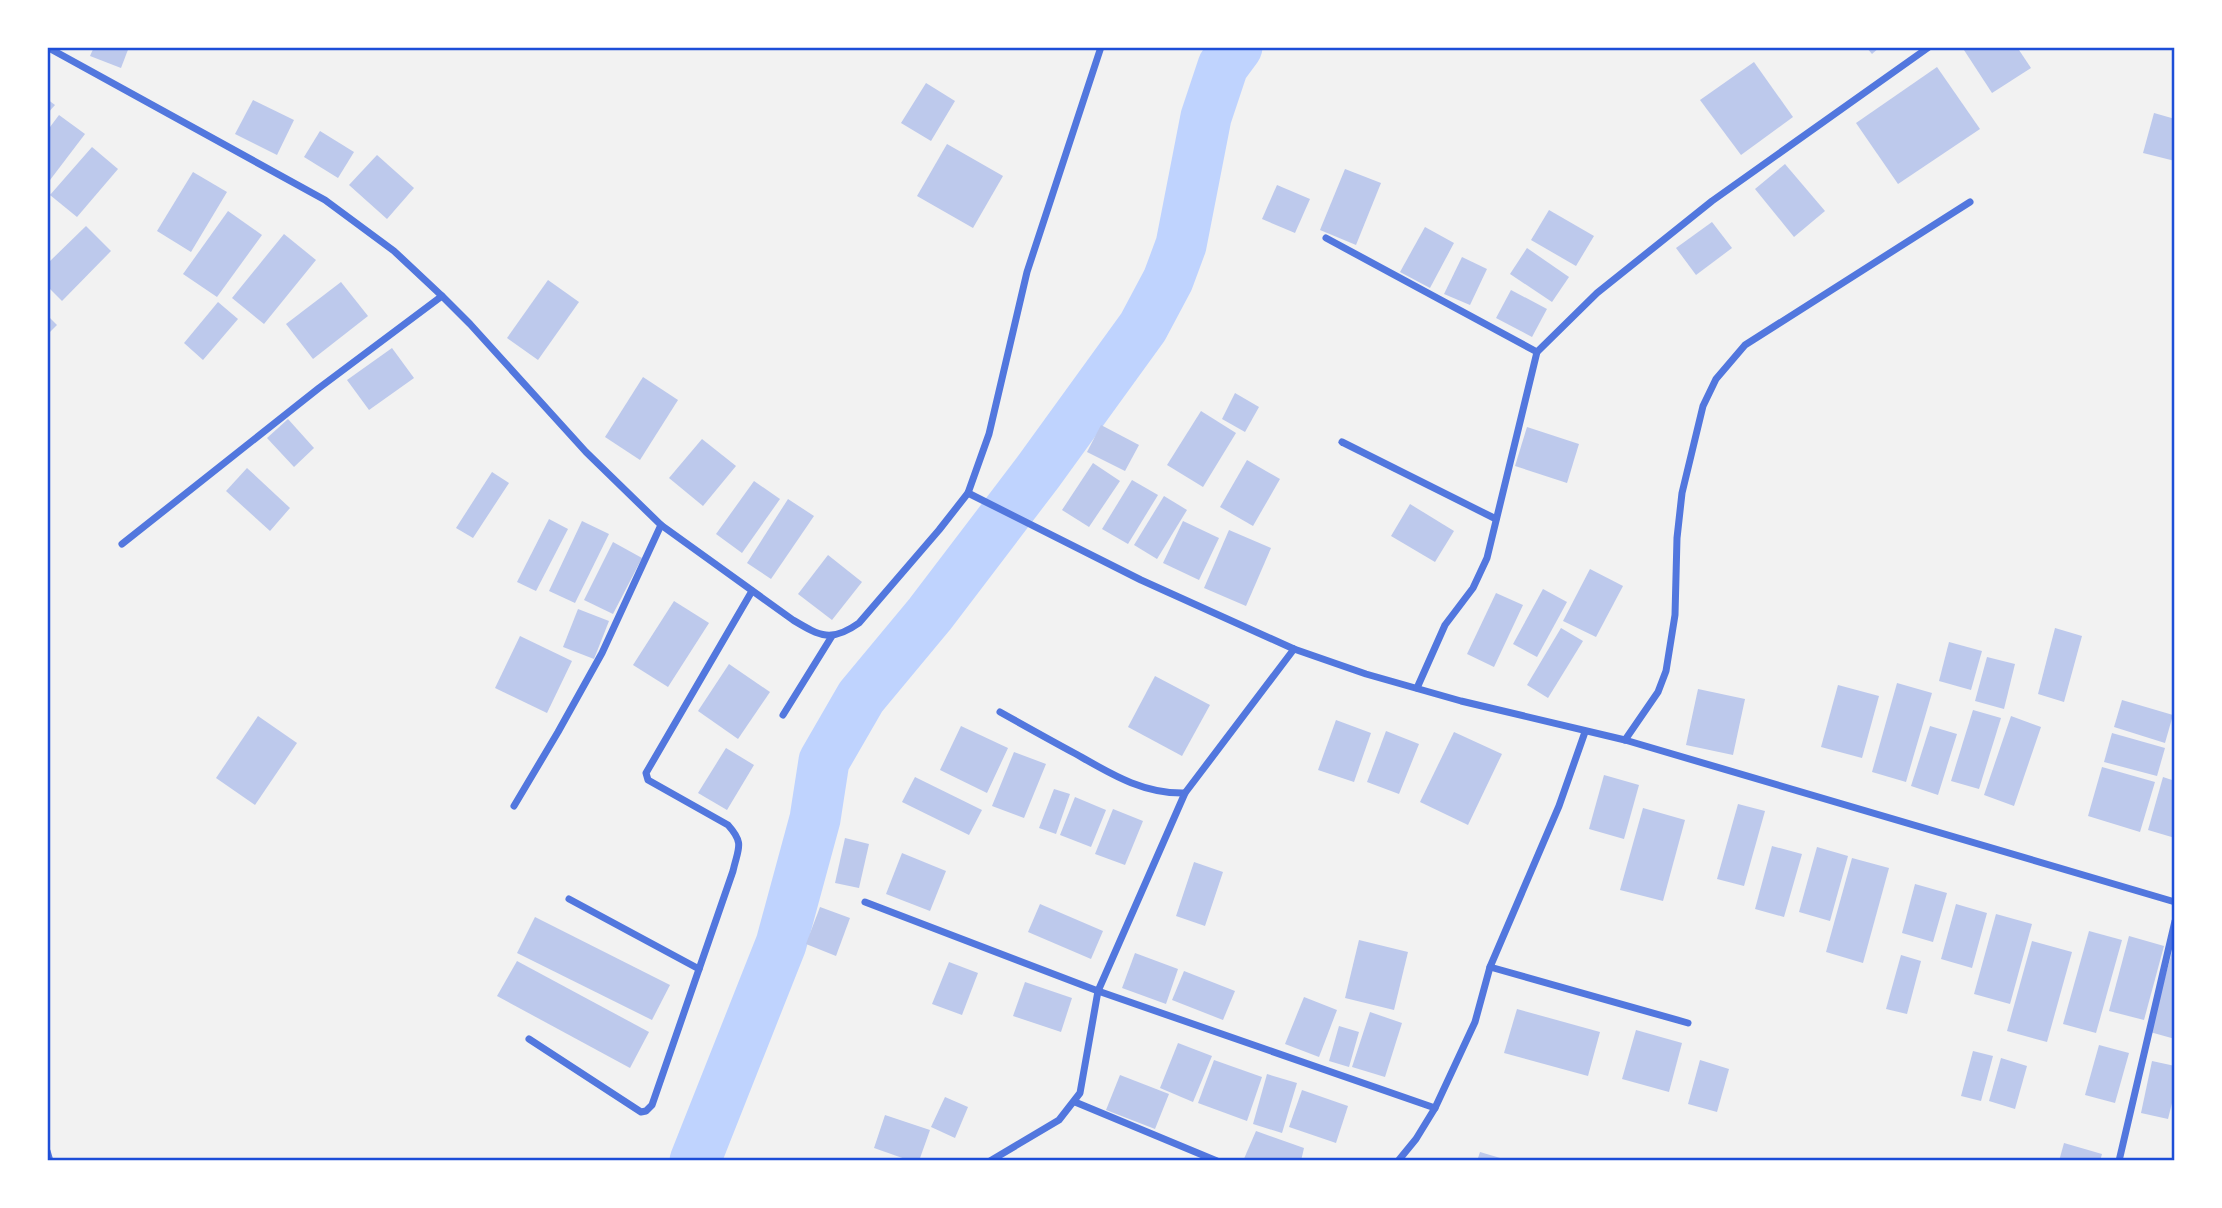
<svg xmlns="http://www.w3.org/2000/svg" width="2222" height="1208" font-family="Signika,sans-serif">
<rect width="100%" height="100%" fill="#f2f2f2"/>
<g fill="none" stroke-linecap="round" stroke-linejoin="round">
<!-- river -->
<path stroke="#bfd3fe" stroke-width="51" d="M695,1161L781,944L815,819L824,761L861,697L930,614L1038,472L1143,327L1168,280L1181,245L1206,117L1223,66L1237,47"/>
</g>
<!-- building -->
<g fill="#bdc9ec">
<path d="M94,47H129L121,68L90,56Z"/>
<path d="M1866,47H1880L1872,54Z"/>
<path d="M1962,47H2017L2031,68L1992,93Z"/>
<path d="M1754,62L1793,117L1741,155L1700,100Z"/>
<path d="M1937,67L1980,129L1898,184L1856,123Z"/>
<path d="M926,83L955,101L931,141L901,123Z"/>
<path d="M47,99L55,105L47,114Z"/>
<path d="M253,100L294,120L277,155L235,134Z"/>
<path d="M2154,113L2175,119V161L2143,153Z"/>
<path d="M59,115L85,134L47,184V131Z"/>
<path d="M320,131L354,152L338,178L304,157Z"/>
<path d="M947,144L1003,176L973,228L917,196Z"/>
<path d="M92,147L118,169L77,217L50,195Z"/>
<path d="M377,155L414,188L387,219L349,185Z"/>
<path d="M1785,164L1825,211L1794,237L1755,189Z"/>
<path d="M1345,169L1381,183L1356,245L1320,230Z"/>
<path d="M193,172L227,192L191,252L157,231Z"/>
<path d="M1277,185L1310,199L1295,233L1262,219Z"/>
<path d="M1549,210L1594,236L1576,266L1531,240Z"/>
<path d="M228,211L262,235L217,297L183,274Z"/>
<path d="M1712,222L1732,248L1696,275L1676,248Z"/>
<path d="M86,226L111,251L62,301L47,286V264Z"/>
<path d="M1425,227L1454,243L1430,288L1400,272Z"/>
<path d="M284,234L316,260L264,324L232,298Z"/>
<path d="M1527,248L1569,277L1552,302L1510,274Z"/>
<path d="M1462,257L1487,269L1470,305L1444,294Z"/>
<path d="M548,280L579,302L538,360L507,338Z"/>
<path d="M341,282L368,316L313,359L286,324Z"/>
<path d="M1511,290L1547,309L1532,337L1496,318Z"/>
<path d="M218,302L238,319L203,360L184,343Z"/>
<path d="M47,315L57,325L47,335Z"/>
<path d="M392,348L414,378L369,410L347,380Z"/>
<path d="M643,377L678,400L640,460L605,437Z"/>
<path d="M1235,393L1259,407L1245,432L1222,419Z"/>
<path d="M1201,411L1236,433L1203,487L1167,465Z"/>
<path d="M288,419L314,448L294,467L267,438Z"/>
<path d="M1101,425L1139,445L1125,471L1087,452Z"/>
<path d="M1527,427L1579,444L1567,483L1515,466Z"/>
<path d="M702,439L736,466L703,506L669,478Z"/>
<path d="M1247,460L1280,479L1253,526L1220,507Z"/>
<path d="M1093,463L1120,481L1089,527L1062,510Z"/>
<path d="M247,468L290,508L270,531L226,491Z"/>
<path d="M492,472L509,483L473,538L456,528Z"/>
<path d="M1132,480L1158,495L1128,544L1102,529Z"/>
<path d="M754,481L780,499L742,553L716,534Z"/>
<path d="M1164,496L1187,510L1157,559L1134,545Z"/>
<path d="M788,499L814,516L771,579L747,563Z"/>
<path d="M1410,504L1454,531L1435,562L1391,536Z"/>
<path d="M549,519L568,529L536,591L517,582Z"/>
<path d="M582,521L609,534L575,603L549,591Z"/>
<path d="M1183,521L1219,538L1199,580L1163,563Z"/>
<path d="M1229,530L1271,548L1246,606L1204,588Z"/>
<path d="M613,542L642,558L613,614L584,600Z"/>
<path d="M828,555L862,582L832,620L798,594Z"/>
<path d="M1590,569L1623,586L1596,637L1563,621Z"/>
<path d="M1543,589L1567,602L1537,657L1513,644Z"/>
<path d="M1496,593L1523,605L1494,667L1467,654Z"/>
<path d="M674,601L709,623L668,687L633,665Z"/>
<path d="M578,609L609,621L594,659L563,647Z"/>
<path d="M1561,628L1583,641L1548,698L1527,685Z"/>
<path d="M2055,628L2082,636L2064,702L2038,694Z"/>
<path d="M520,636L572,661L547,713L495,688Z"/>
<path d="M1949,642L1982,651L1971,690L1939,681Z"/>
<path d="M1987,657L2015,664L2004,709L1975,701Z"/>
<path d="M729,664L770,692L738,739L698,711Z"/>
<path d="M1155,676L1210,705L1182,756L1128,727Z"/>
<path d="M1897,683L1932,693L1906,782L1872,772Z"/>
<path d="M1838,685L1879,696L1862,758L1821,747Z"/>
<path d="M1698,689L1745,699L1733,755L1686,745Z"/>
<path d="M2122,700L2173,715L2165,743L2114,727Z"/>
<path d="M1973,710L2001,718L1979,789L1951,781Z"/>
<path d="M258,716L297,743L255,805L216,778Z"/>
<path d="M2011,716L2041,727L2014,806L1984,795Z"/>
<path d="M1336,720L1371,733L1354,782L1318,770Z"/>
<path d="M961,726L1008,748L987,793L940,770Z"/>
<path d="M1930,726L1957,734L1938,795L1911,786Z"/>
<path d="M1386,731L1419,744L1399,794L1367,782Z"/>
<path d="M1454,732L1502,754L1468,825L1420,802Z"/>
<path d="M2112,733L2165,748L2157,776L2104,762Z"/>
<path d="M726,748L754,765L727,810L698,793Z"/>
<path d="M1014,752L1046,764L1024,818L992,806Z"/>
<path d="M2102,767L2155,782L2140,832L2088,816Z"/>
<path d="M1604,775L1639,785L1624,839L1589,829Z"/>
<path d="M915,777L982,810L969,835L902,802Z"/>
<path d="M2163,777L2175,781V838L2148,830Z"/>
<path d="M1054,789L1070,794L1056,834L1039,828Z"/>
<path d="M1075,797L1106,810L1091,847L1060,835Z"/>
<path d="M1738,804L1765,811L1744,886L1717,879Z"/>
<path d="M1643,808L1685,820L1663,901L1620,890Z"/>
<path d="M1113,809L1143,821L1125,865L1095,854Z"/>
<path d="M845,838L869,844L859,888L835,883Z"/>
<path d="M1772,846L1802,854L1784,917L1755,909Z"/>
<path d="M1817,847L1848,856L1830,921L1799,912Z"/>
<path d="M902,853L946,871L930,911L886,894Z"/>
<path d="M1852,858L1889,868L1863,963L1826,952Z"/>
<path d="M1194,862L1223,872L1205,926L1176,916Z"/>
<path d="M1915,884L1947,893L1933,942L1902,933Z"/>
<path d="M1040,904L1103,931L1091,959L1028,932Z"/>
<path d="M1956,904L1987,913L1972,968L1941,959Z"/>
<path d="M820,907L850,918L836,956L806,944Z"/>
<path d="M1996,914L2032,924L2010,1004L1974,994Z"/>
<path d="M535,917L670,985L652,1020L517,953Z"/>
<path d="M2089,931L2122,940L2096,1033L2063,1024Z"/>
<path d="M2129,936L2164,946L2144,1020L2109,1011Z"/>
<path d="M1359,940L1408,952L1394,1010L1345,998Z"/>
<path d="M2032,941L2072,952L2047,1042L2007,1031Z"/>
<path d="M2172,952L2175,953V1039L2150,1032Z"/>
<path d="M1135,953L1178,969L1166,1004L1122,988Z"/>
<path d="M1901,955L1921,961L1907,1014L1886,1009Z"/>
<path d="M517,961L649,1032L630,1068L497,996Z"/>
<path d="M949,962L978,973L962,1015L932,1004Z"/>
<path d="M1184,971L1235,991L1223,1020L1172,1000Z"/>
<path d="M1025,982L1072,998L1061,1032L1013,1016Z"/>
<path d="M1304,997L1337,1010L1319,1057L1285,1044Z"/>
<path d="M1517,1009L1600,1032L1588,1076L1504,1053Z"/>
<path d="M1370,1012L1402,1023L1385,1077L1352,1067Z"/>
<path d="M1339,1026L1359,1032L1349,1067L1329,1061Z"/>
<path d="M1636,1030L1682,1043L1669,1092L1622,1079Z"/>
<path d="M1178,1043L1212,1056L1193,1102L1160,1088Z"/>
<path d="M2099,1045L2129,1053L2115,1103L2085,1095Z"/>
<path d="M1973,1051L1993,1056L1981,1101L1961,1096Z"/>
<path d="M2001,1058L2027,1066L2015,1109L1989,1101Z"/>
<path d="M1214,1060L1262,1077L1247,1121L1198,1103Z"/>
<path d="M1700,1060L1729,1069L1717,1112L1688,1104Z"/>
<path d="M2152,1061L2175,1066V1091L2168,1119L2141,1113Z"/>
<path d="M1267,1074L1297,1083L1282,1133L1253,1124Z"/>
<path d="M1120,1075L1169,1094L1155,1129L1106,1110Z"/>
<path d="M1302,1090L1348,1106L1336,1143L1289,1127Z"/>
<path d="M945,1097L968,1107L955,1138L931,1127Z"/>
<path d="M885,1115L930,1130L919,1161H911L874,1148Z"/>
<path d="M1256,1131L1304,1148L1301,1161H1243Z"/>
<path d="M2064,1143L2102,1154L2100,1161H2059Z"/>
<path d="M1480,1152L1507,1160V1161H1477Z"/>
</g>
<g fill="none" stroke-linecap="round" stroke-linejoin="round">
<!-- minor -->
<g stroke="#5277de" stroke-width="7">
<path d="M47,47L325,200L394,251L442,296L470,324L586,452L661,525L793,620C820,636 831,643 859,623L939,530L968,493L989,434L1027,272L1101,47"/>
<path d="M1326,238L1537,352"/>
<path d="M1342,442L1496,519"/>
<path d="M968,493L1141,580L1294,649L1366,674L1461,701L1625,740L2175,902"/>
<path d="M122,544L319,388L442,296"/>
<path d="M1417,688L1445,625L1473,588L1487,558L1537,352L1597,293L1712,201L1929,47"/>
<path d="M1000,712C1025,726 1050,740 1076,754C1111,774 1143,794 1185,793L1294,649"/>
<path d="M783,715L832,636"/>
<path d="M1625,740L1658,692L1666,671L1675,615L1677,538L1682,493L1703,406L1716,379L1745,345L1970,202"/>
<path d="M514,806L558,732L602,653L661,525"/>
<path d="M569,899L699,969"/>
<path d="M865,902L1098,991L1435,1108"/>
<path d="M1490,967L1688,1023"/>
<path d="M529,1039L641,1112L646,1111L652,1105L733,871C738,848 745,844 728,825L648,780L646,773L752,591"/>
<path d="M1075,1102L1217,1161"/>
<path d="M47,1151L50,1161"/>
<path d="M990,1161L1059,1120L1080,1093L1098,991L1185,793"/>
<path d="M1398,1161L1416,1139L1435,1108L1475,1022L1490,967L1559,806L1585,732"/>
<path d="M2119,1161L2175,921"/>
</g>
</g>
<!-- border -->
<rect width="2222" height="1208" fill="none" stroke="#ffffff" stroke-width="98"/>
<rect x="49" y="49" width="2124" height="1110" fill="none" stroke="#1d4ed8" stroke-width="2.5"/>
</svg>
